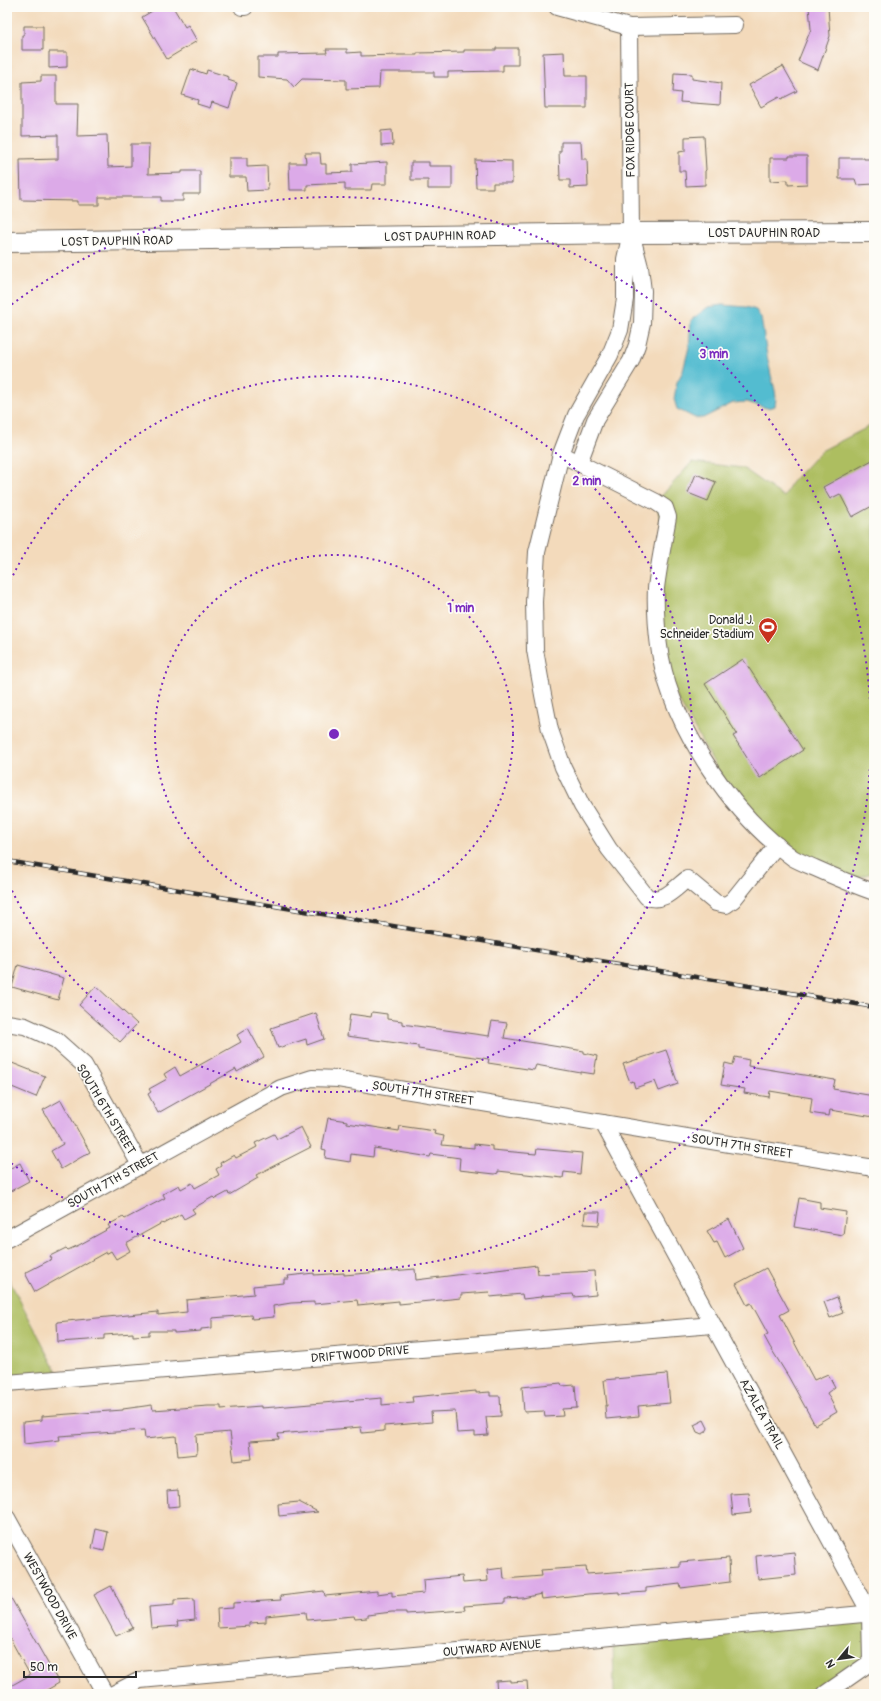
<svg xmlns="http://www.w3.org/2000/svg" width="881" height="1701" font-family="Pangolin,sans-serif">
<rect width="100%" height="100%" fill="#fdfcf7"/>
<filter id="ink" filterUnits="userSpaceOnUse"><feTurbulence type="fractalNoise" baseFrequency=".025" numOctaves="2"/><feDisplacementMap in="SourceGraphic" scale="8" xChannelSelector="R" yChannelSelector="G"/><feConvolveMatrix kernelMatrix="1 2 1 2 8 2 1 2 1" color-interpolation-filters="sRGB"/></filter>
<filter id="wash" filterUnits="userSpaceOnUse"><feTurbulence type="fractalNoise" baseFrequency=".012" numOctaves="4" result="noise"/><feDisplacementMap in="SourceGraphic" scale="16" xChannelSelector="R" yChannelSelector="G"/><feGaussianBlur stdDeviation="0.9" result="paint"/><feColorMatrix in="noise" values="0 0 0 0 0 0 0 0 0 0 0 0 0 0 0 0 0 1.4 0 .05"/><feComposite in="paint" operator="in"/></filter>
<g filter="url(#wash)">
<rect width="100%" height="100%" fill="#f3dabb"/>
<!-- green -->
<g fill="#adbe61" stroke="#6c7446">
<path d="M874,424V872L845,882L795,859L738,806L665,676L657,612L665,538L656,502L692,462L743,468L784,497L791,483L821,451Z"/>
<path d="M7,1276L61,1379L7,1383Z"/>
<path d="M870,1613L871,1662L825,1694H614L613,1637Z"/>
</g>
<!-- water -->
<path fill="#53bcd0" stroke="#3f747e" d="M722,305L746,307L756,310L761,318C764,335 766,353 770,370C772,383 778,392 775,406L767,408L747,402L733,403L703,418H695L677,409L674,399L677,382L683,371L689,347L691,320L708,307Z"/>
<g id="blocks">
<!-- building -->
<g fill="#dcaae8">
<path d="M159,7H173L185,27L188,25L197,41L167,59L142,17Z"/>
<path d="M809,7H828L830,36L818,70L798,61L811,29Z"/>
<path d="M24,26H43V50H22V35H24Z"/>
<path d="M496,48H518V65H503V71H501L448,72V77H434V72H380L379,88L346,89V80L302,79L294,87L287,79L258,77V57H278V54L327,53L326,49H347V53L361,52V56L398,55H417V53L464,52V50H496Z"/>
<path d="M49,52H67V67L49,68Z"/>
<path d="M564,52L565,76H587V108H545L543,53Z"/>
<path d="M783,66L797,91L781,99L779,97L761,107L749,85Z"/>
<path d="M191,69L206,74L207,70L229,77L228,80L237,83L229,108L212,102L210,108L197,104L198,100L182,95Z"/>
<path d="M674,73L692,74V79L721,83L720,105L680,102L681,93L673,92Z"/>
<path d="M41,76H56V104H78L77,136L107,135L108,167L131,166V144H149L148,174L182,173V171H200V194H183V201H161V197H99V205H78V201L21,200L20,160L58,159V135L22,136V82L41,81Z"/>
<path d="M392,130L393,145L381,146V131Z"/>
<path d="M704,136L706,170L705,171V185L686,186L685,171H679V152L685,151V137Z"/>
<path d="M561,142H581L582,159H587L588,187L570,188V180H560L559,151H561Z"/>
<path d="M305,153H320L321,164H326V173L352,172V164L387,162V184H372L371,190H345V183L307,185V190H290L289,163H306Z"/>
<path d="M789,156H807V184L788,185V180L770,181V158H789Z"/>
<path d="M229,158H247V167L267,166L268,190L247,191L246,177H229Z"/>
<path d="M839,158H864V159H874V184L857,185L855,179H839Z"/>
<path d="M475,160L512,161V183H493V188H476Z"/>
<path d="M411,162H429V166H452V189H428V180H411Z"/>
<path d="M874,459V505L852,517L840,494L830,499L823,487Z"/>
<path d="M696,474L716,482L708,501L688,493Z"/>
<path d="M743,659L803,750L760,778L733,736L737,734L705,684Z"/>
<path d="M18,965L64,978L58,1000L12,987Z"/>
<path d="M96,986L137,1024L120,1042L79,1005Z"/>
<path d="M372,1012L387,1014V1019L402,1021V1024L489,1036L492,1021L507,1023L504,1038L584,1051V1053L597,1056L594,1074L581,1072V1073L536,1065L534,1070L488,1063L489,1059L418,1049V1046L347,1036L350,1014L371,1017Z"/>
<path d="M316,1013L324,1039L307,1045L306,1039L278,1048L271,1028Z"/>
<path d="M248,1028L264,1057L237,1072L236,1069L158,1113L148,1094L151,1092L149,1089L167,1079L164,1074L175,1067L180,1076L241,1042L237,1035Z"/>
<path d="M666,1050L678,1084L659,1091L655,1081L635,1088L633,1081L630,1082L623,1064Z"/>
<path d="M735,1057L749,1060L748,1066L835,1080L833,1089L874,1096V1117L830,1110L829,1116L810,1113L812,1098L770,1091L769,1097L744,1093L745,1089L721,1085L725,1063L733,1065Z"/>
<path d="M7,1061L45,1076L36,1097L7,1085Z"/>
<path d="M61,1100L90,1152L61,1169L51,1151L63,1144L43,1110Z"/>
<path d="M328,1118L347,1121V1123L399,1131L400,1126L435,1131L434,1134L444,1136L442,1145L474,1148V1144L492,1146V1150L536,1154L537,1149L582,1153L580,1174L564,1172L563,1178L498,1171V1173L495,1174L459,1170L460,1158L431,1154L430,1157L374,1148L373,1157L351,1154L350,1162L325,1158L326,1150L322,1149Z"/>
<path d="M301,1127L311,1147L256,1175L258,1178L229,1195L228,1192L215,1199L213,1197L192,1209L195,1213L184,1219L181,1214L163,1224L162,1223L126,1243L130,1251L116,1259L111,1251L106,1254V1252L35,1292L25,1273L52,1259L50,1256L66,1248L68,1250L79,1245L110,1228L108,1225L123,1217L125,1219L165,1198L163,1194L179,1185L181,1189L192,1183L195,1188L219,1175L216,1169L221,1166L220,1163L234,1155L236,1158L257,1147L255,1143L274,1134L277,1139Z"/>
<path d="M20,1163L29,1181L7,1193V1170Z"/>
<path d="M799,1198L820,1202V1208L846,1212L843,1235L794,1227Z"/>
<path d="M585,1212H600L599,1225L584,1224Z"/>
<path d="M729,1219L743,1248L725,1258L717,1242L714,1243L707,1231Z"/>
<path d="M537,1265L538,1274L594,1271L596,1295L574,1297L573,1294L541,1296V1297L523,1299L522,1294L490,1297L489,1292L461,1294V1298L399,1304V1301L358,1305L357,1300L314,1304V1302L291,1303L273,1306L274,1317L252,1319L251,1315L212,1318V1328L201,1329V1331L174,1333V1331H149V1335L133,1336V1333L104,1335V1339L58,1342L57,1322L158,1312V1315L187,1312L186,1300L254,1294L253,1286L284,1283V1279H289L288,1276L314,1273V1275L344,1273V1275L415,1269L416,1280Z"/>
<path d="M766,1268L789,1310L780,1315L814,1380L828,1374L835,1387L827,1393L837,1412L815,1425L788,1376L770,1347L764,1336L768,1334L751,1303L747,1305L736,1284Z"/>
<path d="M837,1297L843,1313L830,1318L824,1302Z"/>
<path d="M667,1374L670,1403L638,1406L639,1416L606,1419L605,1406H607L604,1380Z"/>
<path d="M561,1383L562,1386L575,1385L577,1408L562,1409L563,1416L545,1417L544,1411L524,1412L522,1387Z"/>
<path d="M476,1391V1393L490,1392V1396H500L501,1416L486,1417L488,1435L475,1436V1432L457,1433L455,1411L431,1412L432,1422L384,1426V1431L362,1433L361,1427L278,1434L279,1439L250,1441L252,1459L234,1461L230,1432L196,1435L197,1454L178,1456L176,1436L145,1439L144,1430L59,1436L60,1440L24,1444L23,1422L42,1420V1416L123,1410V1409L152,1405L153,1410L208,1406H221V1409L261,1406V1408L275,1407L382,1398V1405L413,1402L412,1397Z"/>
<path d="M704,1420L708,1428L706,1432L702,1434L697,1432L694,1425Z"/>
<path d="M178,1490L179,1506L168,1507L167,1491Z"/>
<path d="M749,1493L751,1513L733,1515L731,1494Z"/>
<path d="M299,1502L318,1512L279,1516L278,1504Z"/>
<path d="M96,1529L108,1532L104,1551L92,1548Z"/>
<path d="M794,1552L796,1575L758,1579L756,1556Z"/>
<path d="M729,1558L730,1582L681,1588L680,1584L646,1588V1592L619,1594V1592L588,1594L542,1599L541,1594L523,1598L505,1599V1603L464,1606L465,1610L406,1614V1612H392L367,1615V1618L355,1619L354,1616L307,1620L306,1612L266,1616V1622L250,1623V1626L218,1628L217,1609L233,1608V1603L281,1600L280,1596L324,1591L325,1596L377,1591V1594L392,1592V1596L424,1593L423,1580L462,1576L463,1583L488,1581L487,1570L503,1568L504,1579L542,1576L541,1570L586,1567L587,1574L680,1567V1562Z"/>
<path d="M111,1586L133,1628L116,1636L94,1595Z"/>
<path d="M7,1591L59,1683L40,1694H7V1688L30,1675L7,1633Z"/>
<path d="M194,1599L195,1620L177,1622L178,1626L151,1628L149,1607L174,1605V1600Z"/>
<path d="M510,1680V1682L527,1681L528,1694H497L496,1681Z"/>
</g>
</g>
</g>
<g filter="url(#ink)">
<use href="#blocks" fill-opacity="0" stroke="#71685d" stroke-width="1"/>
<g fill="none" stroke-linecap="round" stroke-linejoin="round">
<!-- minor casing -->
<g stroke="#71685d" stroke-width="18">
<g id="minor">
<path d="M242,7H245"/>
<path d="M557,7L629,27L631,233L640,267L643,291L642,323L637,345L631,361L595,420L579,463"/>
<path d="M629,27L735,25"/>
<path d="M631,233L625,259V299L620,330L610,355L576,415L561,454L537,552L534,602L535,650L543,695L550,730L563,767L582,806L609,849L647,897C664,903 674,889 687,879L716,903L726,905L733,900L777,845"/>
<path d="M561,454L656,502L665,508L668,517C664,540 659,564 656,588C655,607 657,638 661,658C674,729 734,816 793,858C800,862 808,865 815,868C835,877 854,885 874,892"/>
<path d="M7,1023L25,1026L56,1040L84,1065L140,1165"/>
<path d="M603,1123L870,1613L871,1662L825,1694"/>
<path d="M7,1239L281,1088L312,1078L338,1079L874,1168"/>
<path d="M7,1383L713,1325"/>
<path d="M7,1518L105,1694"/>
<path d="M113,1694L140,1680L874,1613"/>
</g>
</g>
<!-- major casing -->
<g stroke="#71685d" stroke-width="22">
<path id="major" d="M7,242L631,233L874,232"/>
</g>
<!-- minor -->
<use href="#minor" stroke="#fff" stroke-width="16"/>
<!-- major -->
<use href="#major" stroke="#fff" stroke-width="20"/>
<!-- rail casing -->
<g stroke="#2b2b2b" stroke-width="4.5">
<path id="rail" d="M7,861L874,1007"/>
</g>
<!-- rail -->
<use href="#rail" stroke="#fdfcf7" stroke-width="3" stroke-dasharray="9" stroke-linecap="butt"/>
</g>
</g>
<!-- distance rings -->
<g fill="none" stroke="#7b2cbf" stroke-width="2" stroke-dasharray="2 4">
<circle cx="334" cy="734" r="179"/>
<path d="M8 586A358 358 0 1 1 8 882"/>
<path d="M7 308A537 537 0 1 1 7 1160"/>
</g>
<!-- icons -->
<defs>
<g id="stadium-pin" transform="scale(1)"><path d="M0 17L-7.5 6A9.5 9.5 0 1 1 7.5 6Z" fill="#c8321e" stroke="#fdfcf7"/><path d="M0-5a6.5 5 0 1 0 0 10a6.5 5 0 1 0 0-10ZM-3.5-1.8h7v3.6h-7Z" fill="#fff"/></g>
</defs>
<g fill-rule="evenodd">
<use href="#stadium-pin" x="768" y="627"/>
</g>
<g text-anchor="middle" stroke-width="3.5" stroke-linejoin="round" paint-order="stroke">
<!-- street labels -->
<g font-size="12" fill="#2b2b2b" stroke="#fdfcf7">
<text transform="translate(630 130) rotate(-91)" y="4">FOX RIDGE COURT</text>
<text x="764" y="237">LOST DAUPHIN ROAD</text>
<text transform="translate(440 236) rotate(-1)" y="4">LOST DAUPHIN ROAD</text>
<text transform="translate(117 241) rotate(-1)" y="4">LOST DAUPHIN ROAD</text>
<text transform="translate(423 1093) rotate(9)" y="4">SOUTH 7TH STREET</text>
<text transform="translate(106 1109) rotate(59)" y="4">SOUTH 6TH STREET</text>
<text transform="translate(742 1146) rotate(9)" y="4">SOUTH 7TH STREET</text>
<text transform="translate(113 1180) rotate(-29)" y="4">SOUTH 7TH STREET</text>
<text transform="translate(360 1354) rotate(-5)" y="4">DRIFTWOOD DRIVE</text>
<text transform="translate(762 1414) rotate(61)" y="4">AZALEA TRAIL</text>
<text transform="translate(50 1596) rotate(61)" y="4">WESTWOOD DRIVE</text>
<text transform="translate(492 1648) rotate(-5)" y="4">OUTWARD AVENUE</text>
</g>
<!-- poi labels -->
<g font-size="12" fill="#2b2b2b" stroke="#fdfcf7" text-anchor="end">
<text x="754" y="624">Donald J.<tspan x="754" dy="14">Schneider Stadium</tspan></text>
</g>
</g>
<circle cx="334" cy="734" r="6" fill="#7b2cbf" stroke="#fdfcf7" stroke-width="2"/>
<g font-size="12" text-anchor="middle" font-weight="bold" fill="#7b2cbf" stroke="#fdfcf7" stroke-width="3.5" stroke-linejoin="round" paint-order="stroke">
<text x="714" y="358">3 min</text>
<text x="587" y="485">2 min</text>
<text x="461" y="612">1 min</text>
</g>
<!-- margin -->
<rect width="881" height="1701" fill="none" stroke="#fdfcf7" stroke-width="24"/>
<!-- north arrow -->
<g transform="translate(839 1659) rotate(241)" stroke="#fdfcf7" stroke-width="3" paint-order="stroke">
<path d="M0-3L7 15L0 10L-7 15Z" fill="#2b2b2b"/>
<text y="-6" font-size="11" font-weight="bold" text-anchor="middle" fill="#2b2b2b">N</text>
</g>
<!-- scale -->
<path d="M24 1671v6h112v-6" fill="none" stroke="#2b2b2b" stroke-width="2"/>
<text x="30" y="1671" font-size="12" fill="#2b2b2b" stroke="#fdfcf7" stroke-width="3" paint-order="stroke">50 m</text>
</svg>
